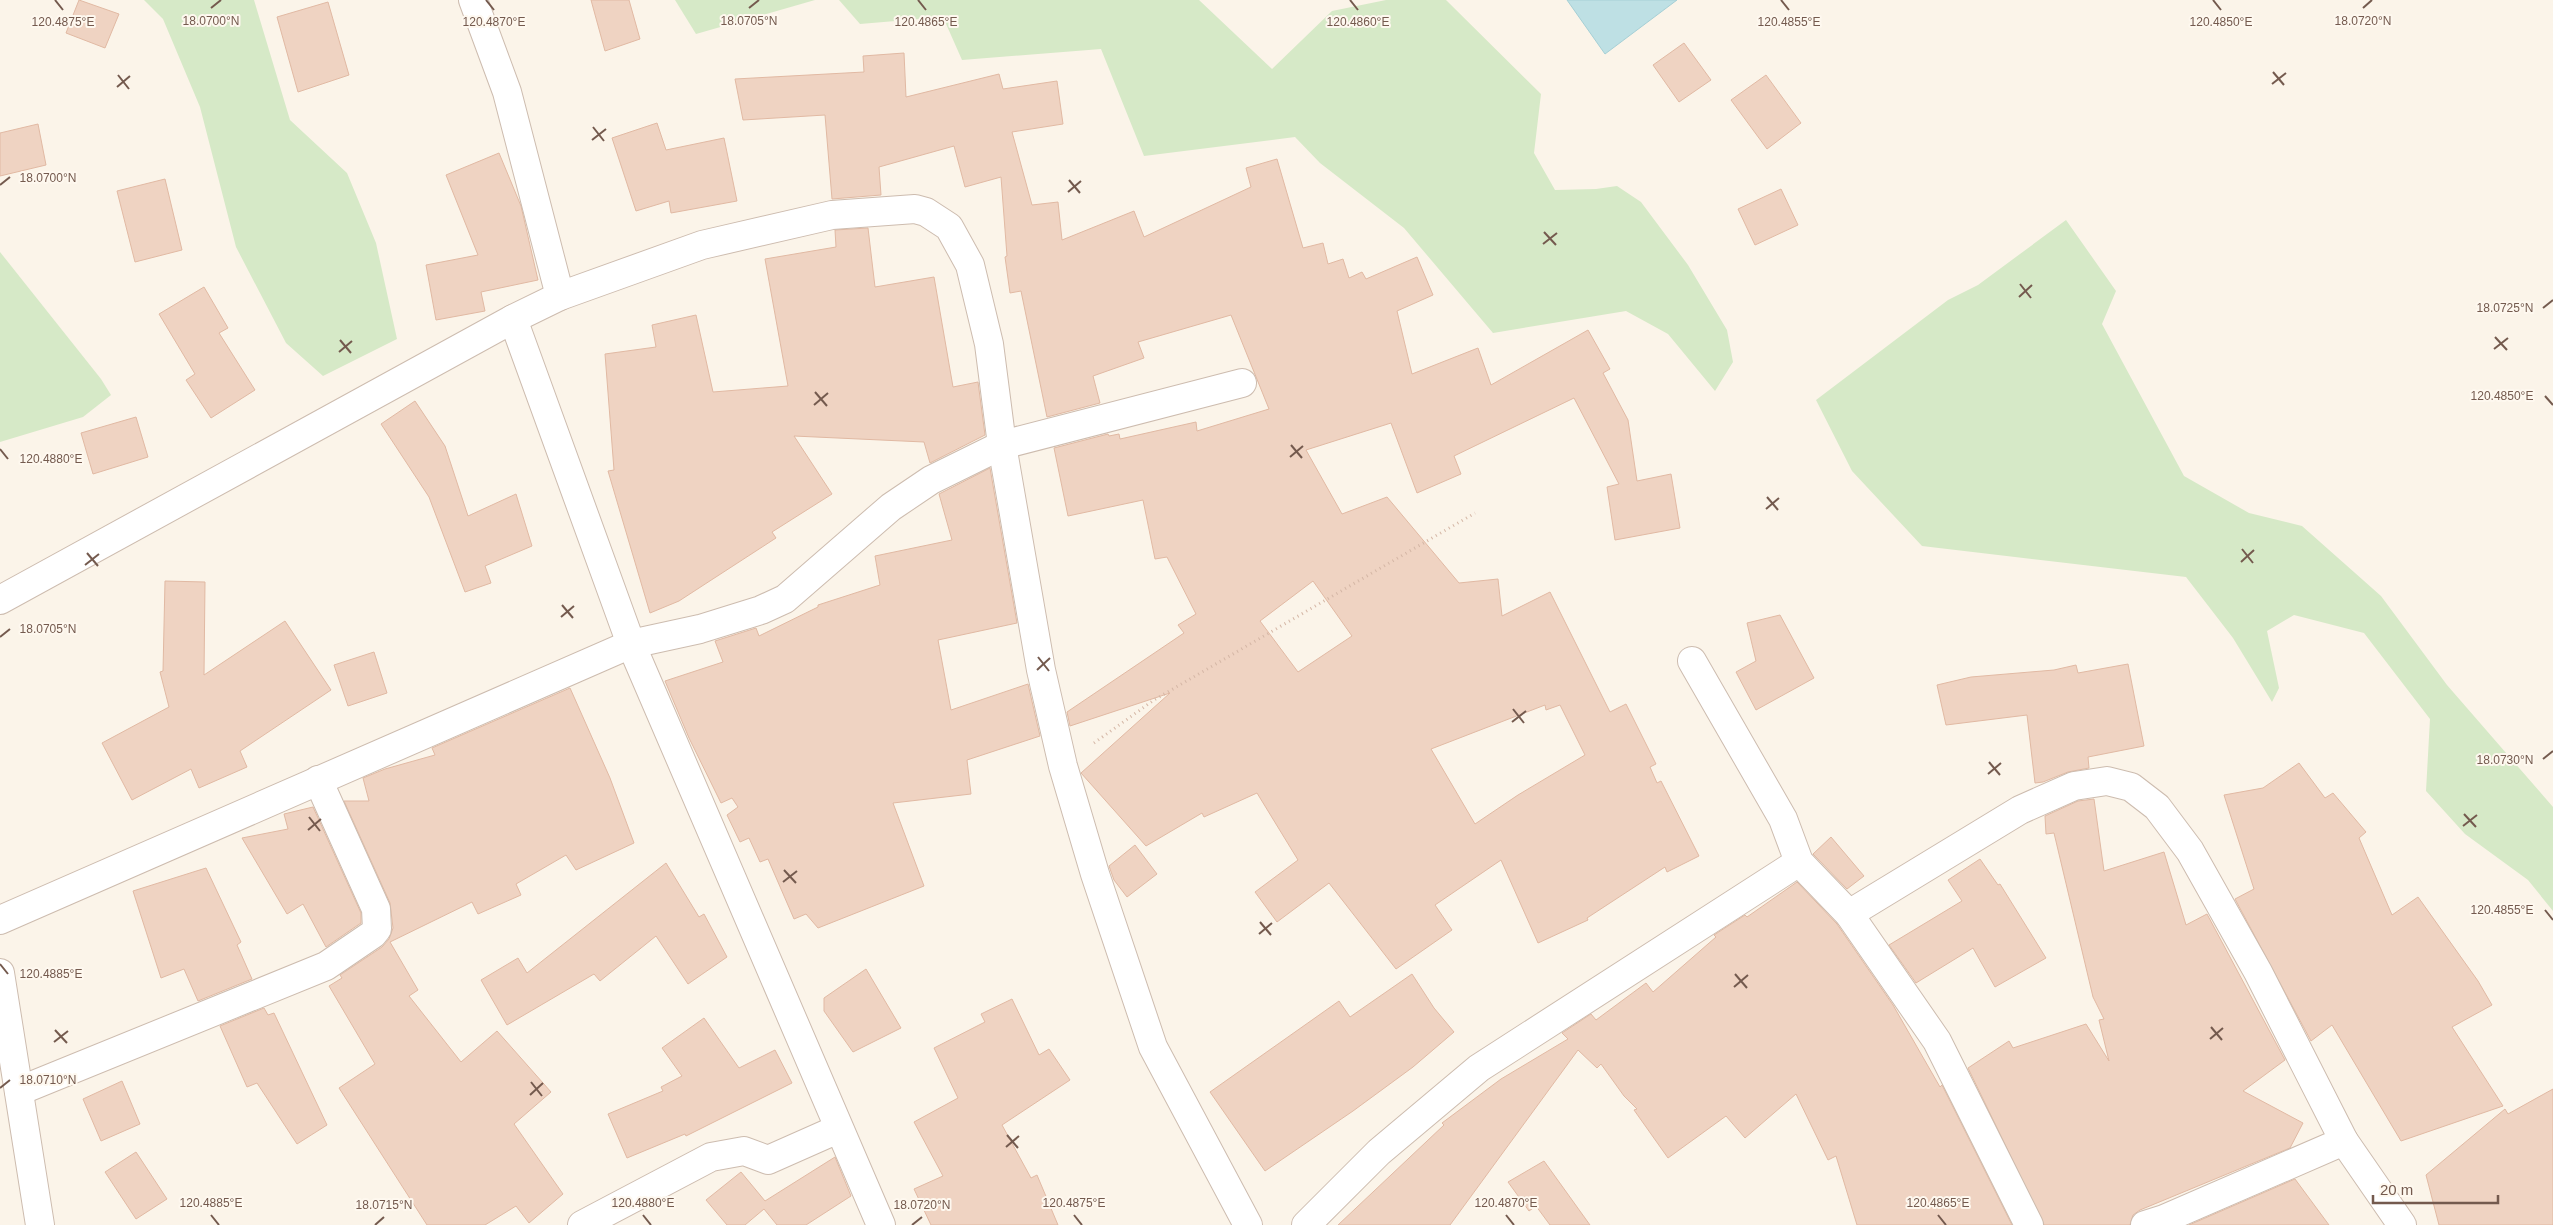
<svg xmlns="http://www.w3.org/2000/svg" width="2553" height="1225" font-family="Helvetica,sans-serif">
<rect width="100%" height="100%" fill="#fbf4e9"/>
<!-- green -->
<g fill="#d6e9c7">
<path d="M144,0H254L290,120L347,173L376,243L397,339L323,376L286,343L236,247L200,107L163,19Z"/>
<path d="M675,0H815L696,34Z"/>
<path d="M839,0H1199L1272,69L1332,11L1386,0H1446L1541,94L1534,153L1555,190L1596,189L1617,186L1641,202L1688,265L1727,330L1733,362L1715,391L1668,334L1626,311L1493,333L1404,228L1320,163L1295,137L1144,156L1101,49L962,60L943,17L860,24Z"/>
<path d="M2066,220L2116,291L2102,324L2184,476L2249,513L2302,526L2381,596L2447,685L2553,807V911L2528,880L2465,834L2426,791L2430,719L2364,633L2294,615L2267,631L2279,688L2272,702L2233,638L2186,577L1922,546L1852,471L1816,400L1948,300L1978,285Z"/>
<path d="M0,252L101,379L111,395L83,417L0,442Z"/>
</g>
<!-- water -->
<path fill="#bee0e4" stroke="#a5cfd5" d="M1567,0H1677L1605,54Z"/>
<!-- building -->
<g fill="#efd3c2" stroke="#e1b9a3" fill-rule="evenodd">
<path d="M79,0L119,14L105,48L66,33Z"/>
<path d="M591,0H629L640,39L605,51Z"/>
<path d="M328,2L349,75L298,92L277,17Z"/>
<path d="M1684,43L1711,80L1679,102L1653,65Z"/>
<path d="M904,53L906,97L999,74L1003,89L1057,81L1063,124L1012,132L1032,205L1058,202L1062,240L1134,211L1144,237L1251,187L1246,168L1277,159L1303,248L1323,243L1328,264L1343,259L1349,278L1362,272L1366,279L1417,257L1433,295L1397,311L1412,374L1478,348L1491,385L1588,330L1610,369L1603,373L1628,420L1637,481L1671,474L1680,528L1615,540L1607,487L1619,484L1574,398L1454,456L1461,474L1417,493L1391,423L1306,450L1342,514L1387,497L1459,583L1498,579L1502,616L1550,592L1610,712L1626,704L1656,764L1650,767L1657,783L1661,781L1699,856L1667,872L1665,867L1587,918L1588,920L1538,943L1501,860L1435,905L1452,930L1396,969L1329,883L1277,922L1255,892L1298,860L1257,793L1204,817L1202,813L1146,846L1081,773L1170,693L1070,726L1067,712L1184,633L1178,625L1196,614L1167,557L1155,559L1143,500L1068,516L1054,448L1108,434L1109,436L1119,434L1120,439L1196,422L1197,431L1269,409L1231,315L1138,342L1144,358L1093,376L1100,403L1047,417L1021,291L1010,293L1005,257L1007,256L1001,177L965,187L954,146L879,167L881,195L832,199L825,115L743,120L735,79L864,72L863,56ZM1313,581L1352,636L1298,672L1260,621ZM1545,705L1546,710L1560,705L1585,755L1518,795L1475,824L1431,749Z"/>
<path d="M1766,75L1801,123L1767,149L1731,100Z"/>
<path d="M657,123L666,150L724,138L737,201L671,213L669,201L636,211L612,138Z"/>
<path d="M38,124L46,165L0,176V133Z"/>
<path d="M499,153L521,206L538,280L481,292L485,311L436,320L426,265L478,255L446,175Z"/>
<path d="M165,179L182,250L135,262L117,191Z"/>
<path d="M1781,189L1798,225L1755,245L1738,209Z"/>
<path d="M868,228L875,287L934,277L953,387L978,382L985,435L930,463L924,442L794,436L832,494L772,532L776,538L679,601L650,613L608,471L614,470L605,354L656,347L652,325L696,315L713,392L788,386L765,259L836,247L835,230Z"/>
<path d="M204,287L228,328L219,333L255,390L211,418L186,380L195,374L159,314Z"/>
<path d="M415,401L445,446L468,516L516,494L532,546L485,566L491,583L465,592L429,497L381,424Z"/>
<path d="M136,417L148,457L93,474L81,433Z"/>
<path d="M990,468L1017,623L938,640L951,710L1028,684L1040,736L967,760L971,794L893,803L924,886L818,928L806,914L794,919L768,859L760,862L749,838L740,842L727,815L738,807L732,798L721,803L689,738L665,681L723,662L715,641L756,628L759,636L818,607V605L880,585L875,556L952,540L939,494Z"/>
<path d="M165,581L205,582L204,675L285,621L331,690L240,751L247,767L199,788L191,769L132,800L102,743L169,707L160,672L163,671Z"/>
<path d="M1780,615L1814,678L1756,710L1736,672L1756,661L1747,623Z"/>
<path d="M374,652L387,693L348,706L334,665Z"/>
<path d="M2128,664L2144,746L2088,757L2089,768L2068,772L2043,782L2035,783L2027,715L1946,725L1937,685L1971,677L2054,670L2076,665L2078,673Z"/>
<path d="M570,688L610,778L634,843L576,870L566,855L516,884L521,895L478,914L472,902L390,942L418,990L409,996L461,1062L497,1031L551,1092L514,1124L563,1194L529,1223L516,1206L485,1225H427L339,1088L375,1064L329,986L342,978L340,975L382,947L389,939L393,928L390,903L344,801H369L363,778L385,769L435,755L432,748Z"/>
<path d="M2299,763L2325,798L2333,793L2366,832L2359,838L2392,915L2418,897L2478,981L2492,1005L2452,1027L2503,1106L2401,1141L2332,1025L2311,1041L2235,899L2254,889L2224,795L2263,788Z"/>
<path d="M2094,799L2104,871L2164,852L2186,925L2207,914L2285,1060L2243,1091L2303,1123L2290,1148L2140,1210L2133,1215L2130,1225H2044L1968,1068L2009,1041L2013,1048L2086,1024L2109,1061L2099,1020L2104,1019L2093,997L2054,833L2046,834L2045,816L2078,801Z"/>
<path d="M313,807L361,913V923L326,947L303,904L287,914L242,838L288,829L284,814Z"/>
<path d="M1831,837L1864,876L1847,889L1813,854Z"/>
<path d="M1135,845L1157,874L1127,897L1114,880L1109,866Z"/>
<path d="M1980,859L1998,885L2000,884L2046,958L1995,987L1973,948L1916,983L1889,945L1962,901L1948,880Z"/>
<path d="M666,863L699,917L704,914L727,957L688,984L656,936L600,981L594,974L507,1025L481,980L518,958L527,973Z"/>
<path d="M206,868L241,942L237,945L252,979L198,1001L184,969L161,978L133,891Z"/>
<path d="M1797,882L1837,924L1893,1005L1940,1087L1942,1085L2012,1225H1857L1836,1156L1828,1160L1796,1094L1745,1138L1726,1116L1668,1158L1634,1110L1637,1109L1624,1096L1601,1064L1597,1068L1578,1050L1450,1225H1338L1444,1125L1442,1123L1501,1079L1568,1039L1562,1033L1591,1014L1596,1020L1646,983L1653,992L1716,937L1714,935L1745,915L1747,917Z"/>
<path d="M866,969L901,1028L853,1052L824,1011V998Z"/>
<path d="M1412,974L1434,1008L1454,1032L1413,1067L1353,1111L1265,1171L1210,1092L1339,1001L1350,1017Z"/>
<path d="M1012,999L1039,1055L1049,1049L1070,1080L1002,1125L1031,1178L1037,1175L1058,1225H931L914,1189L943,1176L914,1122L958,1098L934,1048L985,1022L981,1014Z"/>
<path d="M264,1008L268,1015L274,1013L327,1125L297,1144L257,1083L247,1087L220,1026Z"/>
<path d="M704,1018L739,1068L775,1050L792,1083L686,1136L685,1134L627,1158L608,1114L663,1091L661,1087L682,1076L662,1048Z"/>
<path d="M122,1081L140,1124L101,1141L83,1099Z"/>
<path d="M2553,1089V1225H2439L2426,1175L2505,1109L2508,1114Z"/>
<path d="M136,1152L167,1199L136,1219L105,1172Z"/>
<path d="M835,1157L851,1196L806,1225H777L764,1209L745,1225H727L706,1200L741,1172L765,1201Z"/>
<path d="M1544,1161L1590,1225H1550L1536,1206L1529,1211L1508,1182Z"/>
<path d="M2295,1179L2329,1225H2189Z"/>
</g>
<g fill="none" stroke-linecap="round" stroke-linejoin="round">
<!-- minor casing -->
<g stroke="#cdbcaf" stroke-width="30">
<g id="minor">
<path d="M473,0L507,92L560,296"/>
<path d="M513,319L631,644L881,1225"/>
<path d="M0,600L513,319L560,296L702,245L832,215L915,209L926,212L949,227L970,265L989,344L1002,445L1041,670L1063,766L1095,874L1153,1047L1248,1225"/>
<path d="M1692,661L1783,819L1799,862L1849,914L1937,1041L2029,1225"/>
<path d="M1849,914L2020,810L2074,786L2107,781L2131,787L2157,807L2190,851L2258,972L2344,1141L2402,1225"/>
<path d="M0,920L631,644L700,629L761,610L785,599L891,507L931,480L1002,445L1242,383"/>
<path d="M0,973L40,1225"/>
<path d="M19,1091L326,966L373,934L377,929L376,909L318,780"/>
<path d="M582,1225L711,1157L744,1151L768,1160L838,1129"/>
<path d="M1306,1225L1379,1152L1479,1068L1799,862"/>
<path d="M2145,1225L2164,1219L2344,1141"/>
</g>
</g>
<!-- path -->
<path stroke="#d4b6a5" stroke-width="3" stroke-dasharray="1 4" stroke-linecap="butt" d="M1094,743L1154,700L1475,513"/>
<!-- minor -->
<use href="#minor" stroke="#fff" stroke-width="28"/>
</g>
<!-- ticks -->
<path fill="none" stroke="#745a4e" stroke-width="2" d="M55,0L63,10M486,0L494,10M918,0L926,10M1350,0L1358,10M1781,0L1789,10M2213,0L2221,10M211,8L221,0M749,8L759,0M2363,8L2372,0M2273,72L2284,85M118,75L129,89M2272,84L2286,73M117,87L130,76M593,127L604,141M592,140L606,129M1069,180L1080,193M0,185L10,177M1068,192L1081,181M1544,232L1556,245M1543,244L1557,233M2020,284L2031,298M2019,297L2032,285M2543,308L2553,300M2495,337L2507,350M340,340L351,353M2494,349L2508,338M339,352L352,341M815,392L827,406M2545,396L2553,405M814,405L828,393M1291,445L1302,458M0,449L8,459M1290,457L1303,446M1767,497L1778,510M1766,509L1779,498M2242,549L2253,563M87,553L98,566M2241,562L2254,550M85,565L99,554M562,605L573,618M561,617L574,606M0,637L10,629M1038,657L1049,671M1037,670L1050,658M1513,709L1524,723M1512,722L1526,711M2543,759L2553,751M1989,762L2000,775M1988,774L2001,763M2464,814L2476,827M309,817L320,831M2463,826L2477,815M308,830L321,819M784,870L796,883M783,882L797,871M2545,910L2553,920M1260,922L1271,935M1259,934L1272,923M0,964L8,974M1735,974L1747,988M1734,987L1748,975M2211,1027L2222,1040M55,1030L67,1043M2210,1039L2223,1028M54,1042L68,1031M531,1082L542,1096M0,1088L10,1080M530,1095L543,1083M1007,1135L1018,1148M1006,1147L1019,1136M211,1215L219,1225M643,1215L651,1225M1074,1215L1082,1225M1506,1215L1514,1225M1938,1215L1946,1225M375,1225L384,1217M912,1225L922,1217"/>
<g font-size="12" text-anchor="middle" fill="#745a4e" stroke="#fef8ef" stroke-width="4" stroke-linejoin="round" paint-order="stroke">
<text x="211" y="25">18.0700°N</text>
<text x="749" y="25">18.0705°N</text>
<text x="2363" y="25">18.0720°N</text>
<text x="2221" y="26">120.4850°E</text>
<text x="63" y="26">120.4875°E</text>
<text x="494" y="26">120.4870°E</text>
<text x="926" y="26">120.4865°E</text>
<text x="1358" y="26">120.4860°E</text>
<text x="1789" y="26">120.4855°E</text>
<text x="48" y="182">18.0700°N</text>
<text x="2505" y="312">18.0725°N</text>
<text x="2502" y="400">120.4850°E</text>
<text x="51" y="463">120.4880°E</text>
<text x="48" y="633">18.0705°N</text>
<text x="2505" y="764">18.0730°N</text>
<text x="2502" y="914">120.4855°E</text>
<text x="51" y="978">120.4885°E</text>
<text x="48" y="1084">18.0710°N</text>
<text x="211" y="1207">120.4885°E</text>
<text x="643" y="1207">120.4880°E</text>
<text x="1074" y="1207">120.4875°E</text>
<text x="1506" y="1207">120.4870°E</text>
<text x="1938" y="1207">120.4865°E</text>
<text x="384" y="1209">18.0715°N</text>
<text x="922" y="1209">18.0720°N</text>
</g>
<!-- scale -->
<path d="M2373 1195v8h125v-8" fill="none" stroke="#745a4e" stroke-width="2.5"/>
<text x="2380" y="1195" font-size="15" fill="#745a4e" stroke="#fef8ef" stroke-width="4" paint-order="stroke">20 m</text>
</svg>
